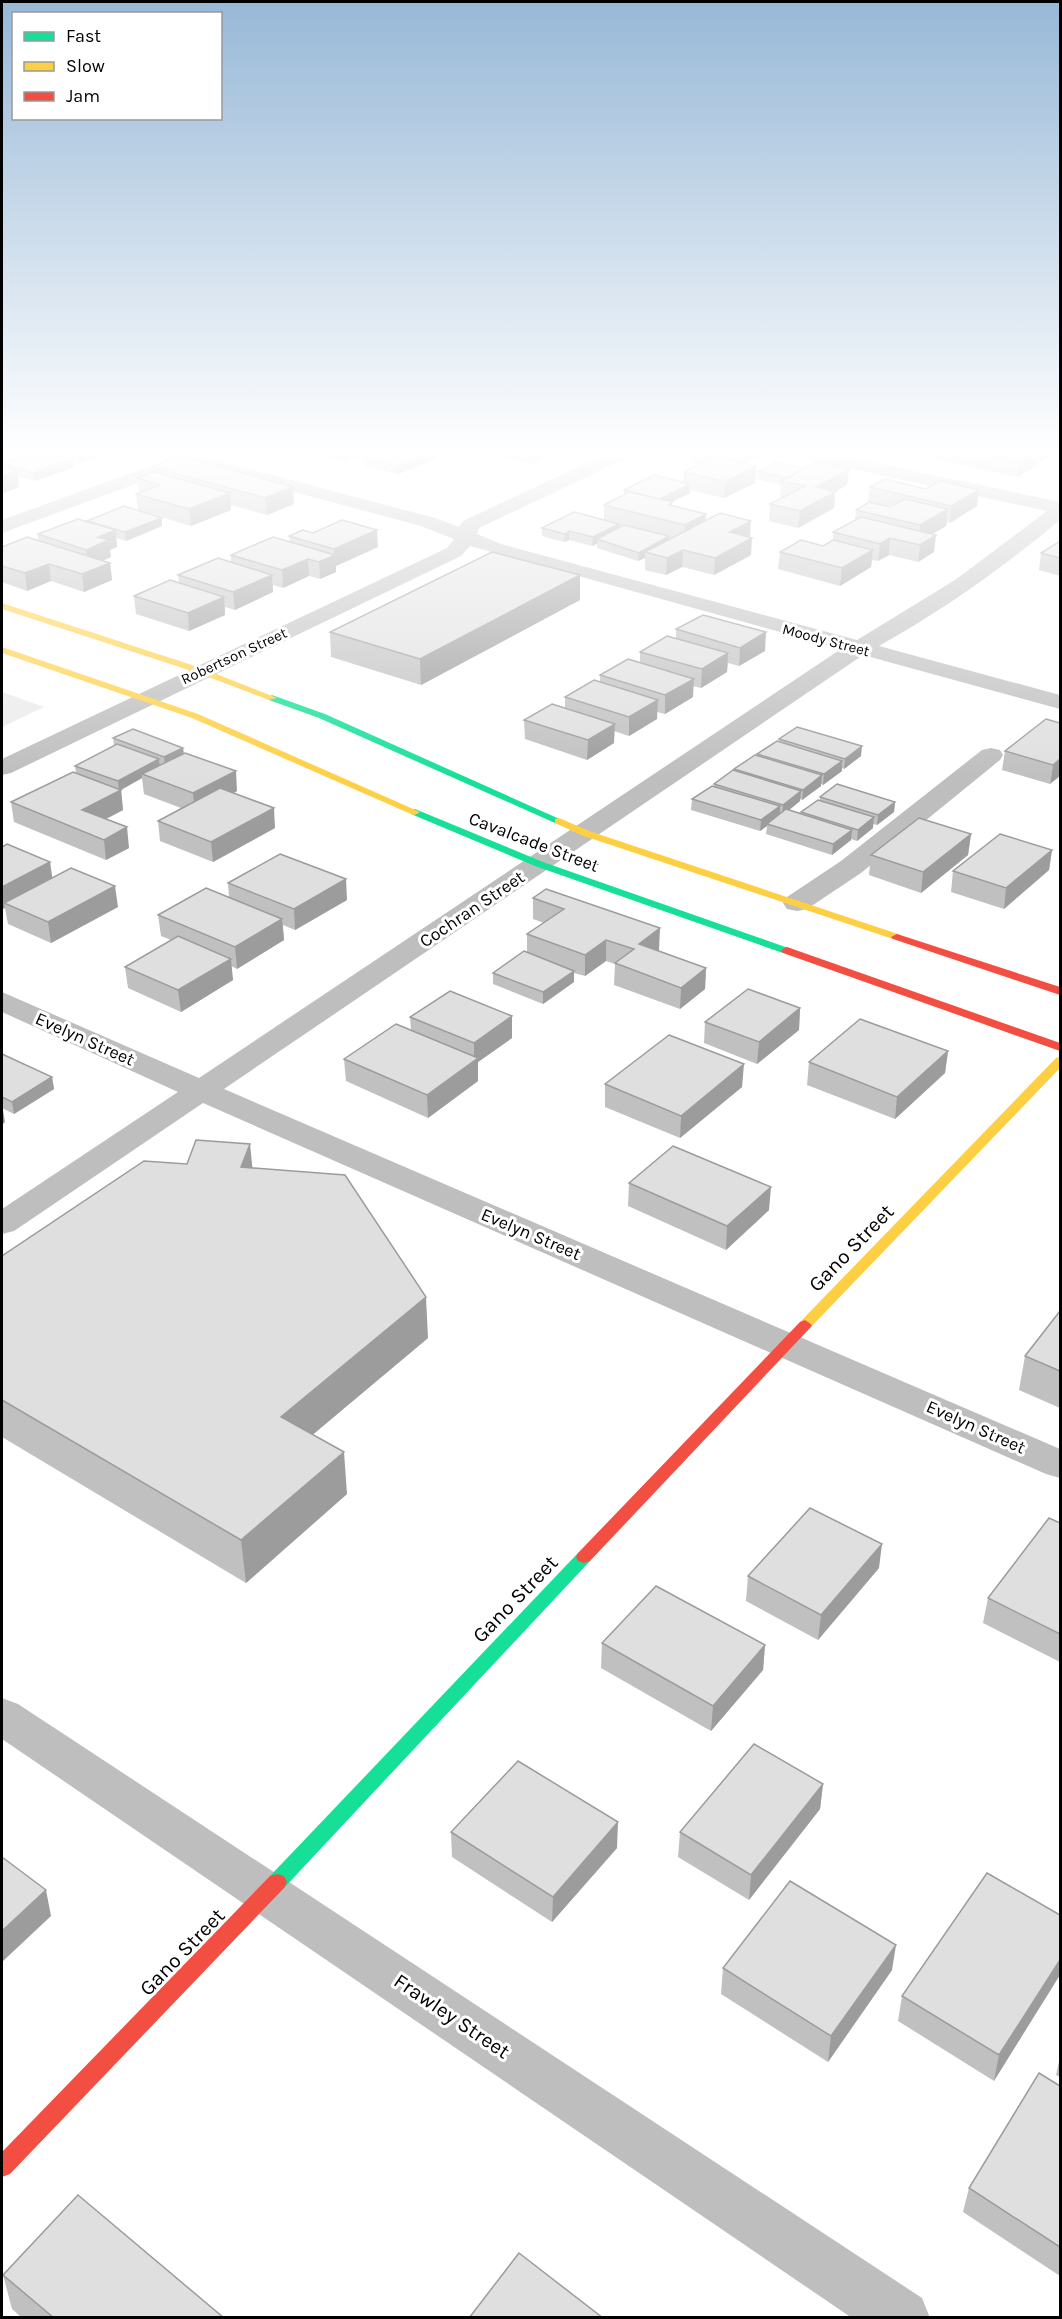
<svg xmlns="http://www.w3.org/2000/svg" width="1062" height="2319" font-family="Karla,sans-serif">
<rect width="100%" height="100%" fill="#fff"/>
<!-- green -->
<path fill="#ebebeb" d="M2,692L44,707L2,727Z"/>
<g fill="none" stroke-linecap="round" stroke-linejoin="round">
<!-- street -->
<g fill="#bebebe" fill-rule="evenodd">
<path d="M168,455H197L435,518L459,527L463,521L604,455H627L625,459L479,528L477,534L501,544L857,640L955,580L1047,511L815,461L808,459L806,455H839L1060,502V520C1004,567 943,610 879,646L1060,695V709L863,655L224,1089L1060,1449V1478L1046,1474L203,1103L14,1231L2,1234V1209L178,1092L2,1012V992L199,1078L841,649L470,546L461,556L11,773L2,775V759L447,548L454,539L421,526L190,464L2,533V520L170,459Z"/>
<path d="M991,748L1000,750L1003,755L1000,760L861,873L807,909L797,911L787,909L783,903L787,897L841,861L982,750Z"/>
<path d="M2,1698L18,1704L922,2298L930,2318H852L2,1739Z"/>
</g>
<!-- fast -->
<g fill="#16e098" fill-rule="evenodd">
<path d="M272,695L325,714L564,821L559,824L555,823L319,718L269,700L267,698Z"/>
<path d="M415,809L543,862L791,949L793,951L791,953H783L535,866L411,814V810Z"/>
<path d="M584,1551L590,1553L592,1557L590,1561L284,1888L277,1890L270,1888L267,1882L270,1876L578,1553Z"/>
</g>
<!-- slow -->
<g fill="#ffcf43" fill-rule="evenodd">
<path d="M2,603L204,669L277,698L269,700L198,673L2,609Z"/>
<path d="M2,647L198,714L420,812L415,815L411,814L192,718L2,653Z"/>
<path d="M559,818L589,831L901,935L903,937L901,939H893L581,835L555,823V819Z"/>
<path d="M1060,1057V1068L810,1328H800L798,1325L800,1322L1056,1058Z"/>
</g>
<!-- jam -->
<g fill="#f24e42" fill-rule="evenodd">
<path d="M897,934L1060,987V995L893,939L891,937Z"/>
<path d="M787,947L1060,1043V1051L783,953L781,951L783,949Z"/>
<path d="M805,1320L812,1325L810,1328L590,1561L584,1563L578,1561L576,1557L578,1553L800,1322Z"/>
<path d="M277,1874L284,1876L287,1882L284,1888L10,2174L2,2177V2152L270,1876Z"/>
</g>
</g>
<!-- wall -->
<g fill="#c0c0c0">
<path d="M27,455H103L79,463L74,462V467L35,481L17,476L19,487L2,494V463Z"/>
<path d="M316,455H362L344,462Z"/>
<path d="M493,455H548V457L532,464Z"/>
<path d="M693,455L757,457L743,463L756,466L755,483L724,498L690,490V493L671,502L673,506L706,521L750,537L751,555L714,575L682,567L666,575L645,570V558L638,561L597,548V544L592,546L569,540L564,542L542,536V528L604,520V505L624,495V490L683,483L684,472L699,465L692,463Z"/>
<path d="M931,455H1054L1040,463L1037,462L1036,466L1017,477L930,458Z"/>
<path d="M365,457L436,459L398,474L365,466Z"/>
<path d="M153,467L294,504L267,515L231,505V510L191,526L138,510L136,494L139,493L137,478L154,472Z"/>
<path d="M805,468L849,469L847,485L835,492L834,508L798,528L769,521L770,504L783,498L780,497L781,485L757,479L758,471Z"/>
<path d="M870,487L979,490L977,506L950,523L947,522L946,526L932,534L934,552L918,562L889,555L878,561L872,560L871,567L840,586L778,569L780,552L823,546L833,540V532L855,520L856,510L868,503Z"/>
<path d="M162,518V526L126,541L116,538L117,547L110,550L111,557L103,561L110,563L112,580L84,592L51,581L27,591L2,582V547L38,540V534L87,521Z"/>
<path d="M313,533L378,547L336,566V572L320,579L309,576L283,588L273,585V592L235,610L225,607V615L189,631L136,614L134,596L179,583L178,575L231,563V555L290,542L289,536Z"/>
<path d="M1060,541V576L1039,570L1041,553Z"/>
<path d="M580,575V600L421,685L331,657L330,632Z"/>
<path d="M676,629L765,651L739,666L728,663L727,672L701,688L693,686V697L665,714L657,712V719L629,736L614,731V743L587,760L525,739L524,720L565,709V697L600,682V675L640,663V652L676,639Z"/>
<path d="M1060,723L1050,784L1002,770L1005,751Z"/>
<path d="M113,738L183,748L184,754L237,791L234,793L275,828L213,862L160,841L158,821L181,808L144,794L142,778L121,790L123,810L106,819L129,848L106,860L14,822L11,802L76,773L75,766L114,746Z"/>
<path d="M779,739L861,756L844,769L842,768V771L823,785L821,784V786L802,800L800,799V801L789,810L801,813V812L820,801V797L895,802L894,812L877,825L873,824V828L857,841L851,839V840L832,855L766,834L767,826L760,831L691,810L692,799L714,786V784L734,771V769L756,756L757,754L779,742Z"/>
<path d="M971,834L968,855L921,893L869,875L871,855Z"/>
<path d="M2,847L50,862L52,878L118,907L51,943L8,924L5,908L2,909Z"/>
<path d="M1052,850L1049,870L1004,909L951,892L953,871Z"/>
<path d="M228,883L347,900L295,930L283,925L284,940L237,969L231,966L233,980L181,1012L128,988L125,967L171,940L161,936L158,915L229,898Z"/>
<path d="M546,889L659,950H658L706,968L705,989L680,1009L614,985L615,964L606,961L585,976L574,973V982L543,1004L493,984V973L527,953V934L544,923L533,919V898Z"/>
<path d="M800,1008L799,1030L757,1064L704,1043L705,1022Z"/>
<path d="M512,1016V1038L478,1062V1081L428,1118L346,1081L344,1059L411,1030L410,1017Z"/>
<path d="M948,1051L945,1073L895,1119L807,1085L809,1062Z"/>
<path d="M2,1054L52,1077L54,1089L14,1114L2,1108Z"/>
<path d="M605,1084L742,1087L680,1138L605,1107Z"/>
<path d="M252,1168L428,1338L313,1434L347,1494L246,1583L2,1437V1256Z"/>
<path d="M629,1183L769,1210L726,1250L628,1206Z"/>
<path d="M1060,1311V1408L1019,1390L1025,1356Z"/>
<path d="M1060,1523V1662L983,1623L988,1598Z"/>
<path d="M879,1568L818,1640L746,1601L748,1576Z"/>
<path d="M602,1643L765,1645L763,1670L711,1731L601,1668Z"/>
<path d="M823,1784L820,1809L749,1900L678,1857L680,1832Z"/>
<path d="M451,1832L617,1848L552,1922L452,1857Z"/>
<path d="M1060,1915L994,2081L898,2021L902,1996Z"/>
<path d="M723,1968L892,1970L828,2062L721,1994Z"/>
<path d="M1060,2057V2077L1056,2075Z"/>
<path d="M1060,2086V2276L963,2212L969,2188Z"/>
<path d="M3,2275L224,2318H22L12,2309Z"/>
</g>
<!-- shaded-wall -->
<g fill="#9c9c9c">
<path d="M78,455H103L79,463Z"/>
<path d="M343,455H362L344,462Z"/>
<path d="M425,455H436V459L398,474V466Z"/>
<path d="M532,455H548V457L532,464Z"/>
<path d="M745,455H757V457L726,472L727,463Z"/>
<path d="M1030,455H1038L1036,466L1017,477L1019,461Z"/>
<path d="M1041,455H1054L1040,463Z"/>
<path d="M73,458L74,467L35,481L33,473Z"/>
<path d="M756,466L755,483L724,498L725,482Z"/>
<path d="M849,469L847,485L835,492L834,508L798,528L800,511L816,487Z"/>
<path d="M17,471L19,487L2,494V476Z"/>
<path d="M690,484V493L660,508V499Z"/>
<path d="M293,487L294,504L267,515L265,498Z"/>
<path d="M979,490L977,506L950,523L951,506Z"/>
<path d="M230,493L231,510L191,526L189,509Z"/>
<path d="M948,509L946,526L919,542L920,525Z"/>
<path d="M706,514L705,530L684,542L685,525Z"/>
<path d="M162,518V526L126,541L125,532Z"/>
<path d="M751,521L750,537L730,532Z"/>
<path d="M619,524V533L597,539V544L592,546L593,537Z"/>
<path d="M116,530L117,547L110,550L111,557L88,567L86,550L98,537Z"/>
<path d="M377,530L378,547L336,566V572L320,579L319,562L334,555V549Z"/>
<path d="M569,531V540L564,542L565,534Z"/>
<path d="M936,535L934,552L918,562L920,545Z"/>
<path d="M669,536L668,545L645,552V558L638,561L639,553Z"/>
<path d="M752,538L751,555L714,575L715,558Z"/>
<path d="M890,538L889,555L878,561L880,544Z"/>
<path d="M683,550L682,567L666,575L667,558Z"/>
<path d="M873,550L871,567L840,586L842,568Z"/>
<path d="M308,559L309,576L283,588L282,570Z"/>
<path d="M110,563L112,580L84,592L82,574Z"/>
<path d="M49,564L51,581L27,591L25,573Z"/>
<path d="M272,575L273,592L235,610L233,592Z"/>
<path d="M580,575V600L421,685L420,659Z"/>
<path d="M224,597L225,615L189,631L188,613Z"/>
<path d="M766,632L765,651L739,666L740,648Z"/>
<path d="M728,653L727,672L701,688L702,669Z"/>
<path d="M694,679L693,697L665,714V695Z"/>
<path d="M658,700L657,719L629,736V717Z"/>
<path d="M615,724L614,743L587,760L588,740Z"/>
<path d="M862,746L861,756L844,769L845,759Z"/>
<path d="M183,748L184,758L165,767L164,757Z"/>
<path d="M159,759L160,769L142,774V778L119,791L118,781Z"/>
<path d="M1060,759V776L1050,784L1053,765Z"/>
<path d="M842,761V771L823,785L824,774Z"/>
<path d="M236,771L237,791L195,813L193,793Z"/>
<path d="M822,775L821,786L802,800L803,790Z"/>
<path d="M121,790L123,810L85,830L82,810Z"/>
<path d="M801,791L800,801L782,816L783,805Z"/>
<path d="M895,802L894,812L877,825L878,815Z"/>
<path d="M780,806V817L767,824V826L760,831L761,820Z"/>
<path d="M274,808L275,828L213,862L211,842Z"/>
<path d="M874,817L873,828L857,841L858,830Z"/>
<path d="M127,827L129,848L106,860L104,840Z"/>
<path d="M852,830L851,840L832,855L833,844Z"/>
<path d="M971,834L968,855L921,893L923,872Z"/>
<path d="M1052,850L1049,870L1004,909L1006,888Z"/>
<path d="M50,862L53,883L4,903L5,908L2,909V887Z"/>
<path d="M346,879L347,900L295,930L294,909Z"/>
<path d="M115,886L118,907L51,943L48,922Z"/>
<path d="M282,919L284,940L237,969L235,947Z"/>
<path d="M660,928L659,950L638,965L639,944Z"/>
<path d="M606,940V961L585,976V955Z"/>
<path d="M231,959L233,980L181,1012L178,990Z"/>
<path d="M706,968L705,989L680,1009L681,988Z"/>
<path d="M574,971V982L543,1004V992Z"/>
<path d="M800,1008L799,1030L757,1064L759,1042Z"/>
<path d="M512,1016V1038L478,1062V1081L428,1118L427,1095L474,1061V1043Z"/>
<path d="M948,1051L945,1073L895,1119L897,1097Z"/>
<path d="M744,1064L742,1087L680,1138L681,1116Z"/>
<path d="M52,1077L54,1089L14,1114L12,1102Z"/>
<path d="M3,1110L5,1122L2,1125V1112Z"/>
<path d="M250,1144L254,1183L241,1167Z"/>
<path d="M771,1187L769,1210L726,1250L727,1226Z"/>
<path d="M426,1297L428,1338L285,1458L281,1417Z"/>
<path d="M344,1452L347,1494L246,1583L241,1540Z"/>
<path d="M882,1544L879,1568L818,1640L821,1615Z"/>
<path d="M765,1645L763,1670L711,1731L713,1706Z"/>
<path d="M823,1784L820,1809L749,1900L751,1875Z"/>
<path d="M618,1822L617,1848L552,1922L553,1897Z"/>
<path d="M46,1890L51,1916L2,1962V1931Z"/>
<path d="M896,1945L892,1970L828,2062L831,2036Z"/>
<path d="M1060,1960V1975L994,2081L999,2055Z"/>
</g>
<!-- building -->
<g fill="#dfdfdf" stroke="#9c9c9c" stroke-width="1.5">
<path d="M27,455H60L73,458L33,473L2,463Z"/>
<path d="M371,455H425L398,466L365,457Z"/>
<path d="M693,455H745L732,461L716,457L710,459Z"/>
<path d="M988,455H1030L1019,461Z"/>
<path d="M181,456L293,487L265,498L153,467Z"/>
<path d="M716,457L756,466L725,482L684,472Z"/>
<path d="M777,462L805,468L787,478L758,471Z"/>
<path d="M816,462L849,469L816,487L835,492L800,511L770,504L805,486L781,481Z"/>
<path d="M2,467L17,471L2,476Z"/>
<path d="M154,472L230,493L189,509L136,494L160,485L137,478Z"/>
<path d="M654,475L690,484L660,499L624,490Z"/>
<path d="M885,479L926,489L940,481L979,490L951,506L870,487Z"/>
<path d="M629,492L673,502L669,505L706,514L685,525L604,505Z"/>
<path d="M905,499L948,509L920,525L856,510L869,502L890,507Z"/>
<path d="M124,506L162,518L125,532L87,521Z"/>
<path d="M574,512L619,524L593,537L569,531L565,534L542,528Z"/>
<path d="M720,513L751,521L730,532L752,538L715,558L683,550L667,558L645,552Z"/>
<path d="M861,517L936,535L920,545L890,538L880,544L833,532Z"/>
<path d="M78,519L116,530L98,537L109,540L86,550L38,534Z"/>
<path d="M342,520L377,530L334,549L289,536L303,530L313,533Z"/>
<path d="M624,525L669,536L639,553L597,539Z"/>
<path d="M27,537L110,563L82,574L49,564L25,573L2,566V547Z"/>
<path d="M273,537L335,555L319,562L308,559L282,570L231,555Z"/>
<path d="M801,540L823,546L833,540L873,550L842,568L780,552Z"/>
<path d="M1060,541V558L1041,553Z"/>
<path d="M492,552L580,575L420,659L330,632Z"/>
<path d="M218,558L272,575L233,592L178,575Z"/>
<path d="M170,580L224,597L188,613L134,596Z"/>
<path d="M703,615L766,632L740,648L676,629Z"/>
<path d="M667,636L728,653L702,669L640,652Z"/>
<path d="M628,659L694,679L665,695L600,675Z"/>
<path d="M594,680L658,700L629,717L565,697Z"/>
<path d="M552,704L615,724L588,740L524,720Z"/>
<path d="M1046,719L1060,723V759L1053,765L1005,751Z"/>
<path d="M797,727L862,746L845,759L779,739Z"/>
<path d="M133,729L183,748L164,757L113,738Z"/>
<path d="M777,741L842,761L824,774L757,754Z"/>
<path d="M117,744L159,759L118,781L75,766Z"/>
<path d="M185,753L236,771L193,793L142,774Z"/>
<path d="M755,755L822,775L803,790L734,769Z"/>
<path d="M733,770L801,791L783,805L714,784Z"/>
<path d="M73,772L121,790L82,810L127,827L104,840L11,802Z"/>
<path d="M837,784L895,802L878,815L820,797Z"/>
<path d="M712,786L780,806L761,820L692,799Z"/>
<path d="M220,788L274,808L211,842L158,821Z"/>
<path d="M818,800L874,817L858,830L801,812Z"/>
<path d="M786,809L852,830L833,844L767,824Z"/>
<path d="M919,818L971,834L923,872L871,855Z"/>
<path d="M1000,834L1052,850L1006,888L953,871Z"/>
<path d="M7,844L50,862L2,887V847Z"/>
<path d="M280,854L346,879L294,909L228,883Z"/>
<path d="M71,868L115,886L48,922L4,903Z"/>
<path d="M206,888L282,919L235,947L158,915Z"/>
<path d="M546,889L660,928L639,944L706,968L681,988L615,963L634,949L606,940L585,955L527,934L564,909L533,898Z"/>
<path d="M178,936L231,959L178,990L125,967Z"/>
<path d="M524,951L574,971L543,992L493,973Z"/>
<path d="M748,989L800,1008L759,1042L705,1022Z"/>
<path d="M450,991L512,1016L474,1043L410,1017Z"/>
<path d="M860,1019L948,1051L897,1097L809,1062Z"/>
<path d="M396,1024L478,1058L427,1095L344,1059Z"/>
<path d="M669,1035L744,1064L681,1116L605,1084Z"/>
<path d="M2,1054L52,1077L12,1102L2,1097Z"/>
<path d="M196,1140L250,1144L241,1167L345,1175L426,1297L281,1417L344,1452L241,1540L2,1400V1256L144,1161L187,1164Z"/>
<path d="M673,1146L771,1187L727,1226L629,1183Z"/>
<path d="M1060,1311V1371L1025,1356Z"/>
<path d="M810,1508L882,1544L821,1615L748,1576Z"/>
<path d="M1049,1518L1060,1523V1634L988,1598Z"/>
<path d="M656,1586L765,1645L713,1706L602,1643Z"/>
<path d="M754,1744L823,1784L751,1875L680,1832Z"/>
<path d="M518,1761L618,1822L553,1897L451,1832Z"/>
<path d="M2,1857L46,1890L2,1931Z"/>
<path d="M987,1873L1060,1915V1960L999,2055L902,1996Z"/>
<path d="M790,1881L896,1945L831,2036L723,1968Z"/>
<path d="M1039,2073L1060,2086V2247L969,2188Z"/>
<path d="M78,2195L224,2318H54L3,2275Z"/>
<path d="M519,2253L603,2318H469Z"/>
</g>
<!-- sky -->
<linearGradient id="sky" x2="0" y2="1"><stop stop-color="#97b8d7"/><stop offset="0.58" stop-color="#fff"/><stop offset="1" stop-color="#fff" stop-opacity="0"/></linearGradient>
<rect width="1062" height="779" fill="url(#sky)"/>
<g text-anchor="middle" stroke-width="6" stroke-linejoin="round" paint-order="stroke">
<!-- far-street labels -->
<g font-size="15" fill="#000" stroke="#fff">
<text transform="translate(826 640) rotate(15)" y="5">Moody Street</text>
<text transform="translate(234 656) rotate(-25)" y="5">Robertson Street</text>
</g>
<!-- street labels -->
<g font-size="18" fill="#000" stroke="#fff">
<text transform="translate(534 842) rotate(21)" y="6">Cavalcade Street</text>
<text transform="translate(472 909) rotate(-34)" y="6">Cochran Street</text>
<text transform="translate(85 1039) rotate(24)" y="6">Evelyn Street</text>
<text transform="translate(531 1234) rotate(23)" y="6">Evelyn Street</text>
<text transform="translate(976 1427) rotate(24)" y="6">Evelyn Street</text>
</g>
<!-- near-street labels -->
<g font-size="21" fill="#000" stroke="#fff">
<text transform="translate(851 1248) rotate(-46)" y="7">Gano Street</text>
<text transform="translate(515 1599) rotate(-46)" y="7">Gano Street</text>
<text transform="translate(182 1952) rotate(-46)" y="7">Gano Street</text>
<text transform="translate(452 2016) rotate(34)" y="7">Frawley Street</text>
</g>
</g>
<!-- border -->
<rect width="1062" height="2319" fill="none" stroke="#000000" stroke-width="6"/>
<!-- legend -->
<rect x="12" y="12" width="210" height="108" fill="#ffffff" stroke="#999999" stroke-width="1.5"/>
<rect x="24" y="32" width="30" height="9" fill="#16e098" stroke="#999999" stroke-width="1.5"/>
<text x="66" y="42" font-size="18" fill="#000000">Fast</text>
<rect x="24" y="62" width="30" height="9" fill="#ffcf43" stroke="#999999" stroke-width="1.5"/>
<text x="66" y="72" font-size="18" fill="#000000">Slow</text>
<rect x="24" y="92" width="30" height="9" fill="#f24e42" stroke="#999999" stroke-width="1.5"/>
<text x="66" y="102" font-size="18" fill="#000000">Jam</text>
</svg>
